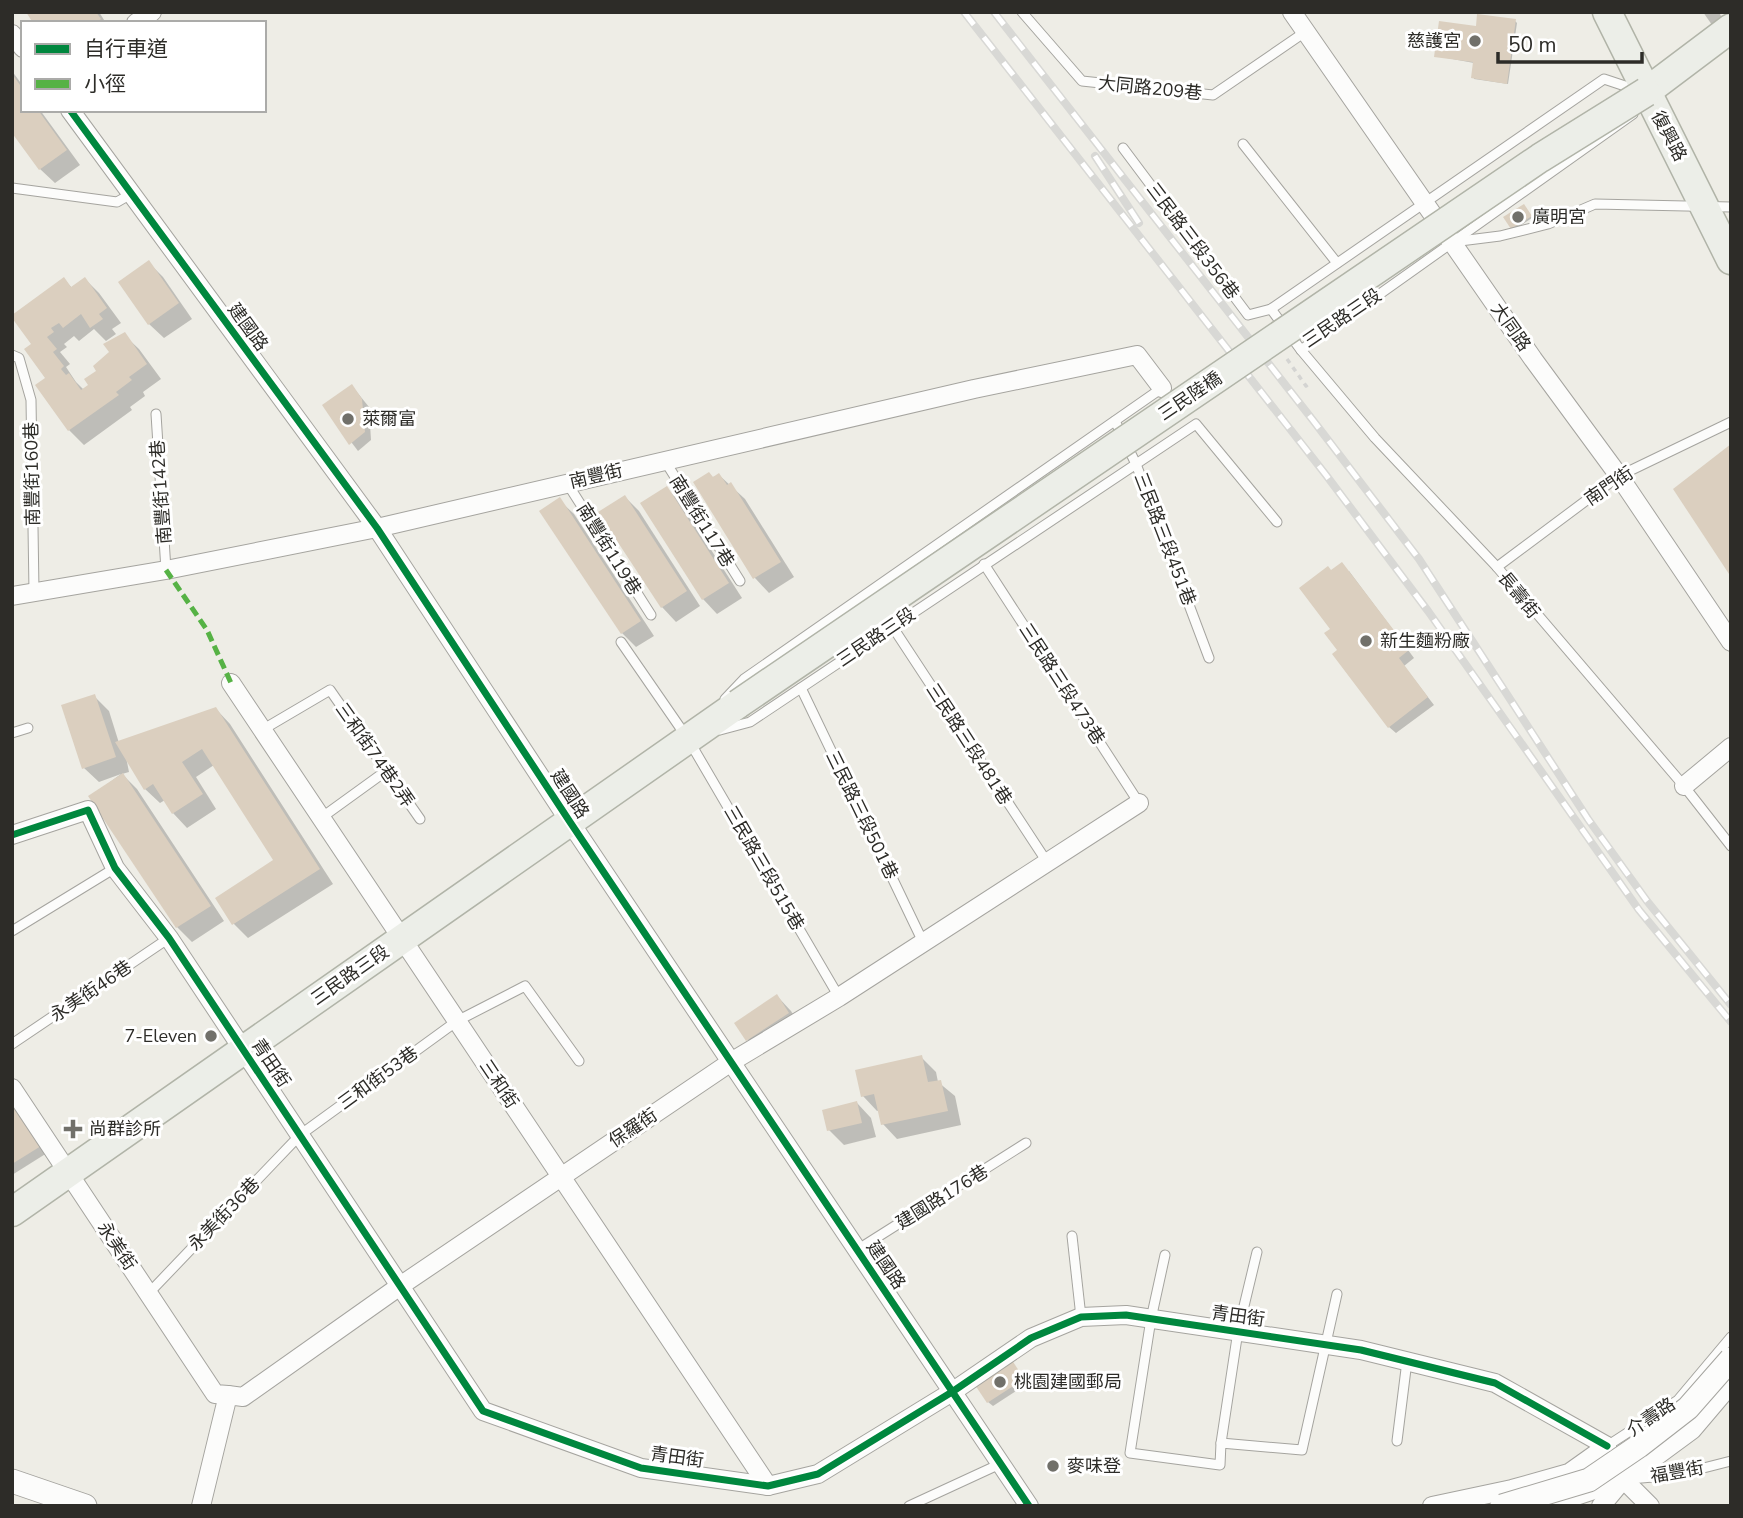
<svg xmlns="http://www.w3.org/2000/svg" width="1743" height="1518" font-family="'Nunito Sans','Noto Sans TC',sans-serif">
<rect width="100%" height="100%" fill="#eeede6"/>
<!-- shadow -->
<g fill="#0003">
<path d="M28,12H99L106,23H35Z"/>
<path d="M1703,12H1719L1723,20L1712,25Z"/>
<path d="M1515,21L1517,23L1508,84L1474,79V63L1436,56L1477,28Z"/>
<path d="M12,71L23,86V110H40L80,165L55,183L40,169L12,130Z"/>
<path d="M1526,208L1532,218L1514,230L1512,228Z"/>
<path d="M149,263L163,277L192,319L164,338L149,324Z"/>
<path d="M64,279L72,288L85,279L99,293L121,323L112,329L116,334L106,341L94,329L79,341L74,336L64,344L67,347L60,352L70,364L66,367L76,382L84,390L91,385L124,335L139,349L161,379L143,392L145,396L130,407L132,410L84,445L69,430L37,386L48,378L33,345Z"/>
<path d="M352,386L369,407L371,440L358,451L324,406Z"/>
<path d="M719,475L745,499L794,577L769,593L755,578L695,483Z"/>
<path d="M666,488L681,503L742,598L717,614L703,599Z"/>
<path d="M625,497L639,511L700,606L676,622L662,607Z"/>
<path d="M559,500L574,514L654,636L636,647L622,633Z"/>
<path d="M1349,571L1414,658L1404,666L1434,705L1396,733L1389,727L1339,650L1332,629Z"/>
<path d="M94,696L109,711L119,743L216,709L230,724L333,884L248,938L234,924L217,898L276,861L214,765L196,777L216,809L187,828L173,813L165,800L160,803L145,789L126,757L129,772L122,774L137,789L224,921L192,942L177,927L91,796L121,774L99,782L84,768Z"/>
<path d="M777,996L791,1011L802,1028L762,1054L748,1040Z"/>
<path d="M921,1057L936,1072L938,1082L955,1096L961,1125L897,1139L883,1124L880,1110L877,1111L863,1096Z"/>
<path d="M12,1102L47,1153L12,1175Z"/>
<path d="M857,1103L871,1118L876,1137L844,1145L829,1130Z"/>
<path d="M1012,1363L1027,1384L993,1406L988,1402Z"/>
</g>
<!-- building -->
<g fill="#dbcfbf">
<path d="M26,12H96L101,19L96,23H33Z"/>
<path d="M1477,14L1516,19L1507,84L1471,78L1473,62L1434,57L1439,21L1476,26Z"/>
<path d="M12,74L23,89V110H38L67,150L39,170L12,133Z"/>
<path d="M1524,204L1532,216L1511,229L1503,217Z"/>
<path d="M149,260L179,303L148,325L118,282Z"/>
<path d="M64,277L71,287L85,277L107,308L99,314L103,319L90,328L81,314L63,328L59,323L51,328L54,332L47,337L57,349L53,352L64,366L61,369L66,375L69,373L81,390L88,385L84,379L96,371L93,366L109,352L103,344L125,332L147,364L129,377L132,380L116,392L119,395L68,431L35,385L45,378L24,349L31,344L12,318V315Z"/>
<path d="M352,384L362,399L365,432L349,445L322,405Z"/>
<path d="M1731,444V577L1673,489Z"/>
<path d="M709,472L713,477L719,473L727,485L731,482L781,562L753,579L693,482Z"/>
<path d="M667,486L729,583L702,600L640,503Z"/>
<path d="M625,495L687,591L661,608L598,512Z"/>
<path d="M560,497L641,621L621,634L539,511Z"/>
<path d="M1342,562L1409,650L1399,658L1428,697L1388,728L1332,654L1337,650L1324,633L1330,629L1299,588L1328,566L1331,570Z"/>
<path d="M95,694L116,757L82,769L61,705Z"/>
<path d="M216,707L320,869L232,925L215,898L273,860L202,749L182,762L203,794L172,814L153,784L144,790L115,742Z"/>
<path d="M123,773L211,906L176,928L88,796Z"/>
<path d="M777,994L789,1013L746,1041L734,1023Z"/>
<path d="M922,1055L928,1082L941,1080L948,1111L881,1125L874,1094L861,1097L855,1070Z"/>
<path d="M12,1101L41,1146L12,1164Z"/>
<path d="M857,1101L862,1123L827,1131L822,1110Z"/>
<path d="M1012,1360L1024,1379L987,1403L975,1385Z"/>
</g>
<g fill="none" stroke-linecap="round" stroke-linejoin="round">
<!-- service casing -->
<g stroke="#a5a49f" stroke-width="11">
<g id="service">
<path d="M1022,12L1082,81L1213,95L1305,32"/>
<path d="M1243,144L1337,263"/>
<path d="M1123,148L1248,315L1271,309L1604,79L1637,90"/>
<path d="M12,188L117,202L131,194"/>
<path d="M1452,242L1500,236L1548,224L1595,204L1731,207"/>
<path d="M1271,309L1301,350L1375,438L1497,567L1684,786L1731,846"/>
<path d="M1301,350L1633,114"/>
<path d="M12,355L19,358L31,400L34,591"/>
<path d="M156,414L166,570"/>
<path d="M1115,421L1136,464L1209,658"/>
<path d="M665,461L740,581"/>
<path d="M567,483L651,615"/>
<path d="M984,564L1139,803"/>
<path d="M1497,567L1619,476L1731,422"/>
<path d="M892,626L1047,862"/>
<path d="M621,642L688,739L839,997"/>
<path d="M801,688L923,942"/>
<path d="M725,699L744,679L1162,388"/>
<path d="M262,730L330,690L420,819"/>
<path d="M720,730L750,722L1196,424L1277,522"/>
<path d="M12,733L28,728"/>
<path d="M321,818L386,771"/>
<path d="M12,931L115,868"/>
<path d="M12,1044L169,938"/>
<path d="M1072,1236L1081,1317"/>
<path d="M857,1250L1026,1143"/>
<path d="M1165,1255L1151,1319L1130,1453L1220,1465L1221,1443L1302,1450L1337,1294"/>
<path d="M149,1293L300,1135L457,1021L525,986L579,1061"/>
<path d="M1397,1441L1407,1361"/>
<path d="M1221,1443L1238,1331L1257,1252"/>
<path d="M1607,1446L1678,1400L1731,1337"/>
<path d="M1630,1479L1676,1475L1731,1461"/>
<path d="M909,1506L1000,1464"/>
</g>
</g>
<!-- minor casing -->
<g stroke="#a5a49f" stroke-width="20">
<g id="minor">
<path d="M1292,12L1533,359L1619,476L1731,642"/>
<path d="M136,23L152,12"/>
<path d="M12,34L23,48"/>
<path d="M70,110L377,528L570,822L1029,1506"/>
<path d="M12,596L166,570L377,528L974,389L1137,355L1162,388"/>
<path d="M231,683L768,1486"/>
<path d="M1684,786L1731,747"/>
<path d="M12,835L88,810L115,868L169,938L483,1411L641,1468L768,1486L818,1474L952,1392L1031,1338L1081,1317L1126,1315L1361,1350L1495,1383L1607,1446"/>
<path d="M12,1088L215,1394L228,1395"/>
<path d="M1620,1471L1624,1480L1650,1506"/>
<path d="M201,1506L228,1395L243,1397L400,1286L731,1062L839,997L1139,803"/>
<path d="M1432,1506L1512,1489L1569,1473L1607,1446"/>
<path d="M1546,1506L1624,1480L1692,1430L1731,1384"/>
<path d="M1601,1506L1621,1482"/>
</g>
</g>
<!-- tertiary casing -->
<g stroke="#a5a49f" stroke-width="25">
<path id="tertiary" d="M12,1481L85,1506"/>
</g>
<!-- primary casing -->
<g stroke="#b1b4a8" stroke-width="31">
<g id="primary">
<path d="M1607,12L1731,260"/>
<path d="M1646,92L1731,28"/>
<path d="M12,1212L738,704"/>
</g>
</g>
<!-- path -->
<path stroke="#d4d4d2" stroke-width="3.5" stroke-dasharray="5 5" stroke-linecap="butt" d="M1287,359L1306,386L1310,383"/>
<!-- service -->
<use href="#service" stroke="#fcfcfb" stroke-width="9"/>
<!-- minor -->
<use href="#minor" stroke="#fcfcfb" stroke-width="18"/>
<!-- tertiary -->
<use href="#tertiary" stroke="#fcfcfb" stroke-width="23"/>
<!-- primary -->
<use href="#primary" stroke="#eceee8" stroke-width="28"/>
<!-- rail casing -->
<g stroke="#d8d8d5" stroke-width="8">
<g id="rail">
<path d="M964,12L1326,475L1428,611L1639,910L1731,1022"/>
<path d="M994,12L1312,419L1419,559L1588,819L1647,901L1731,1005"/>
<path d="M1095,156L1139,223"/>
</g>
</g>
<!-- rail -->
<use href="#rail" stroke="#fff" stroke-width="5" stroke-dasharray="16" stroke-linecap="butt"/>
<!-- tertiary-bridge casing -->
<g stroke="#a5a49f" stroke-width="25" stroke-linecap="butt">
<path id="tertiary-bridge" d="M1502,1506L1589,1480L1639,1446L1688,1408L1731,1359"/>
</g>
<!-- primary-bridge casing -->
<g stroke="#b1b4a8" stroke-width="31" stroke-linecap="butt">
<path id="primary-bridge" d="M738,704L1540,158L1646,92"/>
</g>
<!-- tertiary-bridge -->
<use href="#tertiary-bridge" stroke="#fcfcfb" stroke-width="23"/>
<!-- primary-bridge -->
<use href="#primary-bridge" stroke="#eceee8" stroke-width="28"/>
<!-- quiet -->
<path stroke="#56b245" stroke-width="5" stroke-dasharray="10 5" stroke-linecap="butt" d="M166,570L207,630L231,683"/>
<!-- cycleway casing -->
<g stroke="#fff" stroke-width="11">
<g id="cycleway">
<path d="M70,110L377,528L570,822L1029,1506"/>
<path d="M12,835L88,810L115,868L169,938L483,1411L641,1468L768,1486L818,1474L952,1392L1031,1338L1081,1317L1126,1315L1361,1350L1495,1383L1607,1446"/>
</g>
</g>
<!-- cycleway -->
<use href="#cycleway" stroke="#00873e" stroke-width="7"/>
</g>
<!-- markers -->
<g fill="#71706a" stroke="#fff" stroke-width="2.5">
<circle cx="1475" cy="41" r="7"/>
<circle cx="1518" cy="217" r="7"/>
<circle cx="348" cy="419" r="7"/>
<circle cx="1366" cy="641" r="7"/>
<circle cx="211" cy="1036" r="7"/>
<path d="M69.5 1118.5h7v7h7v7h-7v7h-7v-7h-7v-7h7z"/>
<circle cx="1000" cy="1382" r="7"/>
<circle cx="1053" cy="1466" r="7"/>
</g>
<g text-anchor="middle" stroke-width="6" stroke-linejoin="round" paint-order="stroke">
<!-- poi labels -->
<g font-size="18" fill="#2d2c28" stroke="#fff" text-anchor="start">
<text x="1461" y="47" text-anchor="end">慈護宮</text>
<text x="1532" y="223">廣明宮</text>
<text x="362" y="425">萊爾富</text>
<text x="1380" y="647">新生麵粉廠</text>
<text x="197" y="1042" text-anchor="end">7-Eleven</text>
<text x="89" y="1135">尚群診所</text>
<text x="1014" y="1388">桃園建國郵局</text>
<text x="1067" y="1472">麥味登</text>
</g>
<!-- street labels -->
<g font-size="18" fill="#2d2c28" stroke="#fff">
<text transform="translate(1150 88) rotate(6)" y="6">大同路209巷</text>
<text transform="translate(1669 136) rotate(62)" y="6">復興路</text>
<text transform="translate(1193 241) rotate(53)" y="6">三民路三段356巷</text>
<text transform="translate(1342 318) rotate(-34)" y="6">三民路三段</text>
<text transform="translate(248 327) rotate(54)" y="6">建國路</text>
<text transform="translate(1511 327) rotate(55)" y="6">大同路</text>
<text transform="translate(1190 396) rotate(-34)" y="6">三民陸橋</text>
<text transform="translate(32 474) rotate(-91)" y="6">南豐街160巷</text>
<text transform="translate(596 476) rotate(-13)" y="6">南豐街</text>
<text transform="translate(1609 486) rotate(-34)" y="6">南門街</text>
<text transform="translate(161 492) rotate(-94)" y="6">南豐街142巷</text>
<text transform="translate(702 521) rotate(58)" y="6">南豐街117巷</text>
<text transform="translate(1165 539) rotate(69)" y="6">三民路三段451巷</text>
<text transform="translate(609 549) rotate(58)" y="6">南豐街119巷</text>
<text transform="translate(1519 595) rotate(51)" y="6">長壽街</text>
<text transform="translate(876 637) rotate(-34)" y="6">三民路三段</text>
<text transform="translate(1062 684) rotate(57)" y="6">三民路三段473巷</text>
<text transform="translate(969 744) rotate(57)" y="6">三民路三段481巷</text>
<text transform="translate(375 755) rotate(55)" y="6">三和街74巷2弄</text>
<text transform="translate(570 794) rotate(57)" y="6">建國路</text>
<text transform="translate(862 815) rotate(64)" y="6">三民路三段501巷</text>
<text transform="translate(764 868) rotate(60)" y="6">三民路三段515巷</text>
<text transform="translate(350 975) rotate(-35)" y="6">三民路三段</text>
<text transform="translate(91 991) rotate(-34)" y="6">永美街46巷</text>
<text transform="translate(271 1063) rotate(56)" y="6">青田街</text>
<text transform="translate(378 1078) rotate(-36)" y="6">三和街53巷</text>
<text transform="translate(499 1084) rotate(56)" y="6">三和街</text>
<text transform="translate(633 1128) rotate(-34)" y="6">保羅街</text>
<text transform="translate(942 1197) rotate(-32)" y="6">建國路176巷</text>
<text transform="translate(224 1214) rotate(-46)" y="6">永美街36巷</text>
<text transform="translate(117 1246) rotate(56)" y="6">永美街</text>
<text transform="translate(886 1265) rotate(56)" y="6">建國路</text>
<text transform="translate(1238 1316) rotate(8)" y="6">青田街</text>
<text transform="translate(1651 1417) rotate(-34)" y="6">介壽路</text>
<text transform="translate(677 1457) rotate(8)" y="6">青田街</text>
<text transform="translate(1677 1472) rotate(-10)" y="6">福豐街</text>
</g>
</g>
<!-- border -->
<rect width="1743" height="1518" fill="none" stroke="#2d2c28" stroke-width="28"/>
<!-- legend -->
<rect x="21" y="21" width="245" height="91" fill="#ffffff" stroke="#ababa9" stroke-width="2"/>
<rect x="35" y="44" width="35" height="10" fill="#00873e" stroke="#ababa9" stroke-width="2"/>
<text x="84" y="56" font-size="21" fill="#2d2c28">自行車道</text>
<rect x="35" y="79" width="35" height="10" fill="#56b245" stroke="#ababa9" stroke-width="2"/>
<text x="84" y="91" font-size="21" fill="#2d2c28">小徑</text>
<!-- scale -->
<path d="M1498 52v10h144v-10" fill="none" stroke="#2d2c28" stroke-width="3.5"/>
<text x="1508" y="52" font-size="21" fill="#2d2c28" stroke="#ffffff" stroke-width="5" paint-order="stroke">50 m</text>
</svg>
